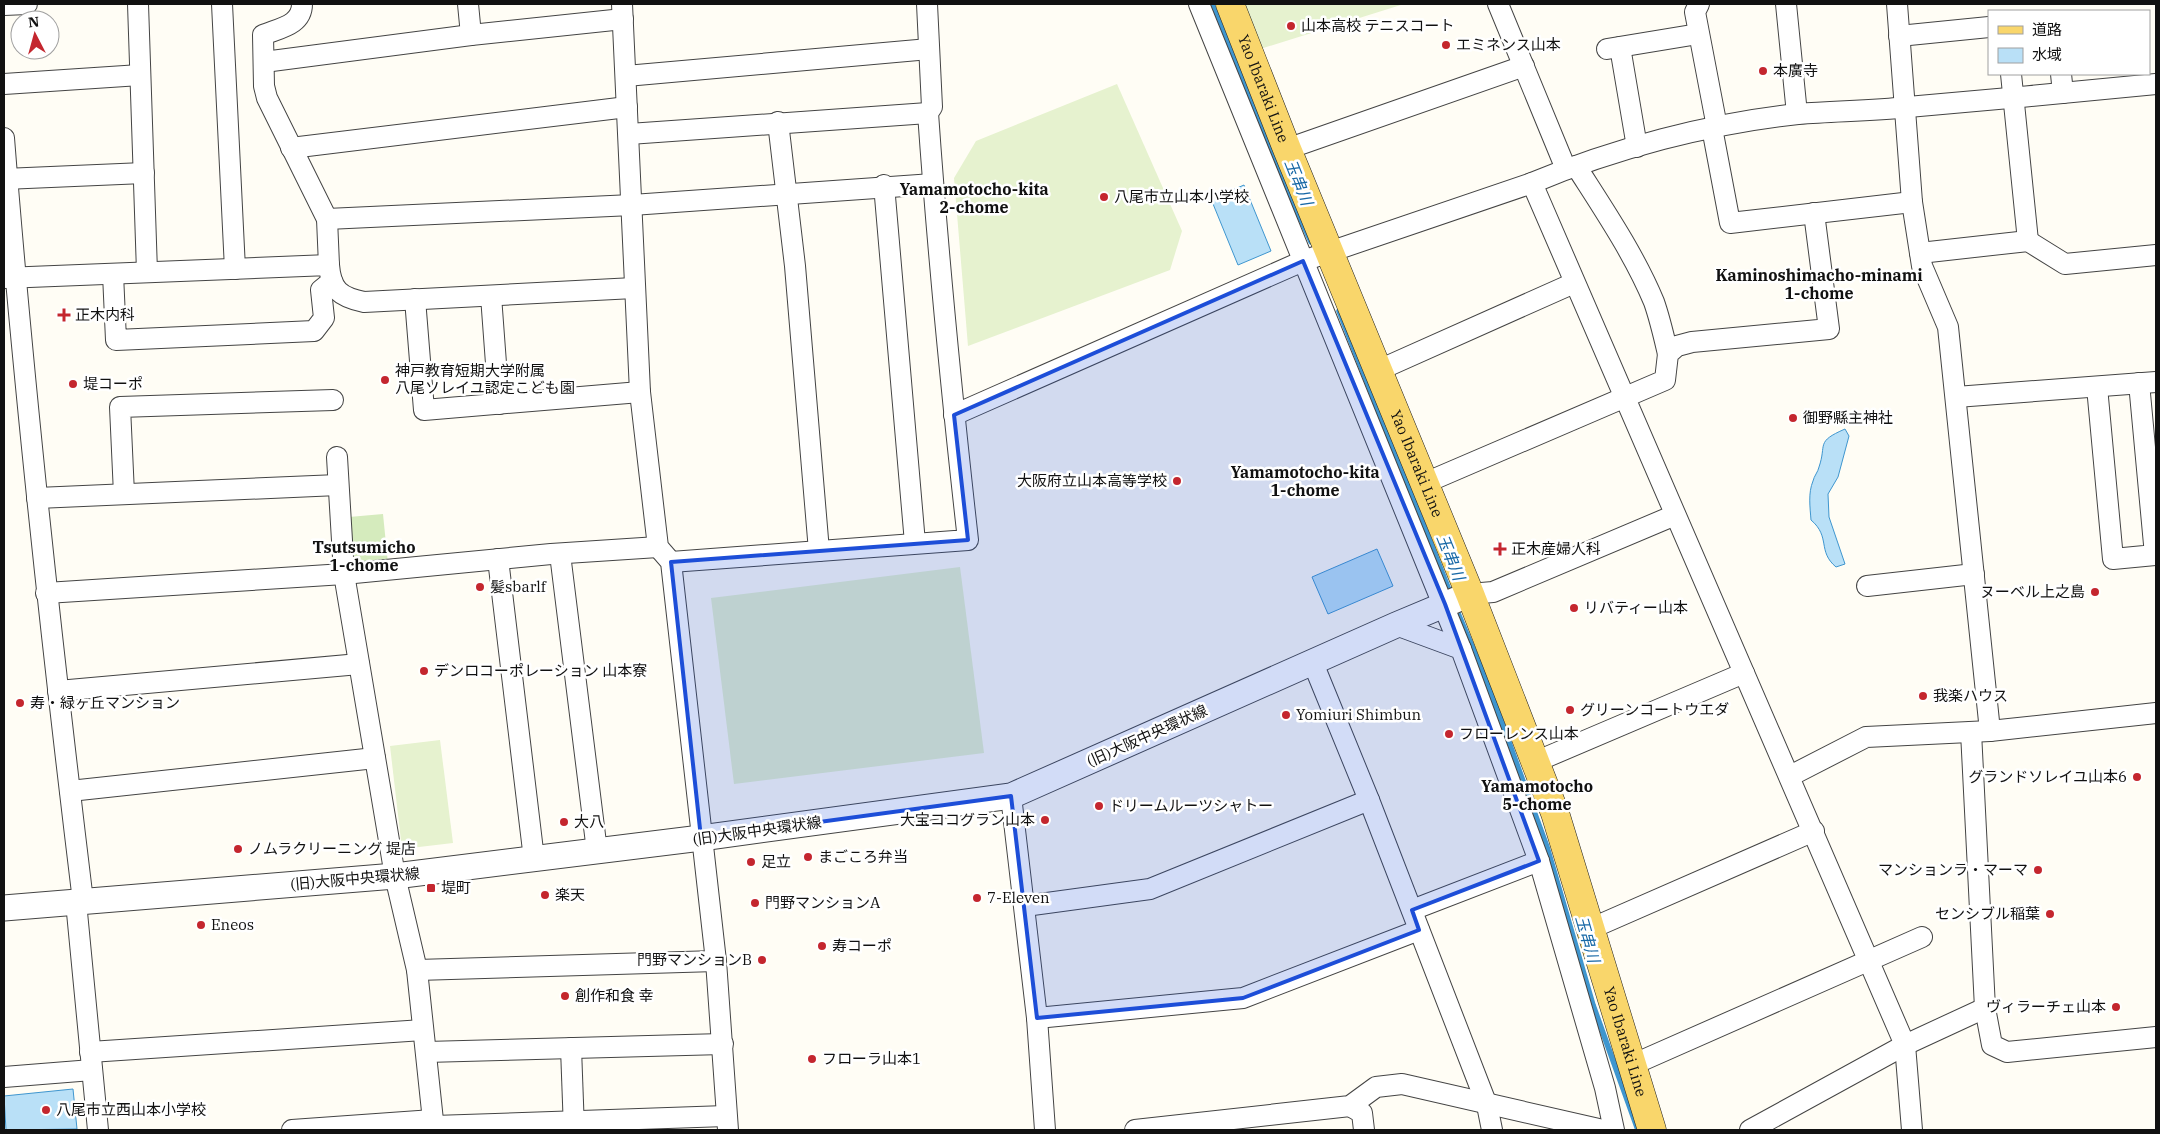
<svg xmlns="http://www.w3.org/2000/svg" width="2160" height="1134" font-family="'IBM Plex Serif','Noto Sans JP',serif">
<rect width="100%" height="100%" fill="#fffdf5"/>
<!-- green -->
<path fill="#d5ebbd" d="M383,514L388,564L362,566L353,561L349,517Z"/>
<!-- pitch -->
<g fill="#e6f2cf">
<path d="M1241,4H1404L1260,49Z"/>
<path d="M1117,84L1182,231L1170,270L968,346L954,178L976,141Z"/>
<path d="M960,567L984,753L734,784L711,598Z"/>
<path d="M440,740L453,843L402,849L390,746Z"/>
</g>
<!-- water -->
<g fill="#b9e0f7" stroke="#3f96cf">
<path d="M1244,185L1271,251L1238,265L1211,199Z"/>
<path d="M1845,429L1849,436L1838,477L1828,494L1829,517L1845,564L1836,567C1817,551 1831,537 1811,520C1810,507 1808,493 1813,481C1814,476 1818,472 1819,467C1827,444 1815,442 1845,429Z"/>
<path d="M1377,549L1393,586L1328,614L1312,577Z"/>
<path d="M73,1089L77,1129L6,1130L4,1096Z"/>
</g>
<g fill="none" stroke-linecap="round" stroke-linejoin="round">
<!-- stream -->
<g stroke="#3f96cf" stroke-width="5.5">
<path d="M1212,4L1266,141L1311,242"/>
<path d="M1339,311L1451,595"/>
<path d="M1455,606L1487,682L1547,847L1593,1005L1638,1130"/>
</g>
<!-- minor casing -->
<g stroke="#444" stroke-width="22">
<g id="minor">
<path d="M138,4L147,272"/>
<path d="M222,4L235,269"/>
<path d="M302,4C302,25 280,28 263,35L264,86L267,98L327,219L329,265"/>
<path d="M468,4L471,35"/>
<path d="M622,4L640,392L658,547L671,562L716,961L728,1130"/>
<path d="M1199,4L1461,649"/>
<path d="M1498,4L1566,169"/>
<path d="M1699,4L1695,12L1717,127"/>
<path d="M1786,4L1797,114"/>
<path d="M1897,4L1912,202L1922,266L1948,327L1990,731"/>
<path d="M4,5L27,4"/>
<path d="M1899,36L1989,27"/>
<path d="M1620,47L1637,147"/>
<path d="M1607,49L1698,34"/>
<path d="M264,62L471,35L623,19"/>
<path d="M2011,74L2028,241"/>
<path d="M2061,74L2063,93"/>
<path d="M626,76L929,49"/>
<path d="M4,84L140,75"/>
<path d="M778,122L795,266L819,551"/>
<path d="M1712,128L1730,223L1912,202"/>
<path d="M629,134L928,113"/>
<path d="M4,138C24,393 52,647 83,901"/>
<path d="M291,148L627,107"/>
<path d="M1287,149L1524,66"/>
<path d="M1576,166C1604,210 1634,254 1654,302C1660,319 1664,337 1668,354"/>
<path d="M4,179L144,173"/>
<path d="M1532,183L1905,1045L1912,1130"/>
<path d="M884,185L915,543"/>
<path d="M327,219L632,205L933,184"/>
<path d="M1920,253L2028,241L2065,264L2156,255"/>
<path d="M113,274L116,340L314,331L324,318L321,290L332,281"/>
<path d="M4,278L329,265C331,290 340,297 364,302L634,288"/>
<path d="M491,296L499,404"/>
<path d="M415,299L424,410L640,392"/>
<path d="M1379,370L1574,283"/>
<path d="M2097,387L2113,559L2155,555L2139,383"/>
<path d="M1956,397L2156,382"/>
<path d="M954,415L1303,261L1532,183C1613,149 1710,123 1798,114C1835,111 1871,111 1908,107C1991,100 2073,92 2156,84"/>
<path d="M337,457L344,574L395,876L417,970L434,1130"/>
<path d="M1425,483L1665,380L1668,354L1677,346L1692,342L1829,329L1814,213"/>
<path d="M124,494L120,407L333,400"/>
<path d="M37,498L338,485"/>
<path d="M560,554L597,851"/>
<path d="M498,559L534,859"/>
<path d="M671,562L968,540C952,398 938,256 928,113L932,107L927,4"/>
<path d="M1867,586L1974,574"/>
<path d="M46,593L344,574L551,554L658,547"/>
<path d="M1470,594L1493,592L1675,515"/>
<path d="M1396,625L1461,649L1539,861L1605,1088L1614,1130"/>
<path d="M1313,663L1369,800L1487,1105L1492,1130"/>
<path d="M58,691L359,664"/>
<path d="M1971,732L1985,1008L1992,1045L2007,1052L2156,1037"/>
<path d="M1535,762L1744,673"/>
<path d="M1790,776L1866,737L1990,731L2156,713"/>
<path d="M70,791L375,758"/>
<path d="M1011,796L1037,1018L1045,1130"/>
<path d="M76,902L98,1130"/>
<path d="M1025,906L1150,889L1369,800"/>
<path d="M1412,910L1539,861"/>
<path d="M1590,929L1814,831"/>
<path d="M417,970L716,961"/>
<path d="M1037,1018L1243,998L1419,930"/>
<path d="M571,1048L574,1130"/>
<path d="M90,1052L423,1030"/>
<path d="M426,1052L723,1044"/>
<path d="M1632,1065L1922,937"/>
<path d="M4,1077L92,1070"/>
<path d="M1350,1106L1362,1113L1364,1130"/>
<path d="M434,1126L726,1116"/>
<path d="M292,1130L433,1120"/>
<path d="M1135,1130L1350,1106L1376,1087L1402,1084L1603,1130"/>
<path d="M1750,1130L1905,1045L1985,1008"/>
</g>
</g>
<!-- tertiary casing -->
<g stroke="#444" stroke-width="27">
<path id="tertiary" d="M4,908L395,876L701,838L1011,796L1396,625L1470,594"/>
</g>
<!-- primary casing -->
<g stroke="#222" stroke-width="29">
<g id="primary">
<path id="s1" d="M1230,4L1287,149L1470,594L1555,813L1652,1130"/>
</g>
</g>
<!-- minor -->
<use href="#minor" stroke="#fff" stroke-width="20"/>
<!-- tertiary -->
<use href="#tertiary" stroke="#fff" stroke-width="25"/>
<!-- primary -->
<use href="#primary" stroke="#f9d66b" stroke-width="28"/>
</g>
<!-- marked area -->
<path fill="#1d4ed8" fill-opacity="0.2" stroke="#1d4ed8" stroke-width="4" stroke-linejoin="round" d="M1303,261L1445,604L1539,861L1412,910L1419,930L1243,998L1037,1018L1011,796L701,838L671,562L968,540L954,415Z"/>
<!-- markers -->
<g fill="#c4262e" stroke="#fff" stroke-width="2">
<circle cx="1291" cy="26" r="5"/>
<circle cx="1446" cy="45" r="5"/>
<circle cx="1763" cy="71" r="5"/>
<circle cx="1104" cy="197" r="5"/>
<path d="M61.5 307.5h5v5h5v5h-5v5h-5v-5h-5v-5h5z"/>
<circle cx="385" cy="380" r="5"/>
<circle cx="73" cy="384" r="5"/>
<circle cx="1793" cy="418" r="5"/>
<circle cx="1177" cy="481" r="5"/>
<path d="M1497.5 541.5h5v5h5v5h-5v5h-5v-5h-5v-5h5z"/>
<circle cx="480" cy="587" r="5"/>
<circle cx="2095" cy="592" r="5"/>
<circle cx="1574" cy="608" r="5"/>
<circle cx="424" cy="671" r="5"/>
<circle cx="1923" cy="696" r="5"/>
<circle cx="20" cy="703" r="5"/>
<circle cx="1570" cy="710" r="5"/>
<circle cx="1286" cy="715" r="5"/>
<circle cx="1449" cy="734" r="5"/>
<circle cx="2137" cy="777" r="5"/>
<circle cx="1099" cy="806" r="5"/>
<circle cx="1045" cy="820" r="5"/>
<circle cx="564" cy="822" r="5"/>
<circle cx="238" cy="849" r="5"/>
<circle cx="808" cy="857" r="5"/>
<circle cx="751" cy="862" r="5"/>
<circle cx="2038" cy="870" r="5"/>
<rect x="426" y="883" width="10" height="10" rx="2.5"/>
<circle cx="545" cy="895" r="5"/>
<circle cx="977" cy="898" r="5"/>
<circle cx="755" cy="903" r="5"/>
<circle cx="2050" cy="914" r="5"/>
<circle cx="201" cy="925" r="5"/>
<circle cx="822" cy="946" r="5"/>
<circle cx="762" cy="960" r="5"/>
<circle cx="565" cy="996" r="5"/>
<circle cx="2116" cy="1007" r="5"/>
<circle cx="812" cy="1059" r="5"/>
<circle cx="46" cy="1110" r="5"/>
</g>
<g text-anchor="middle" stroke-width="5" stroke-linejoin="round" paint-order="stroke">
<!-- poi labels -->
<g font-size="15" fill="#111" stroke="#fff" text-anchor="start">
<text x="1301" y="31">山本高校 テニスコート</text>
<text x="1456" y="50">エミネンス山本</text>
<text x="1773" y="76">本廣寺</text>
<text x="1114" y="202">八尾市立山本小学校</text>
<text x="75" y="320">正木内科</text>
<text x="395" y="376">神戸教育短期大学附属<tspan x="395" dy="17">八尾ソレイユ認定こども園</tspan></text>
<text x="83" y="389">堤コーポ</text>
<text x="1803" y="423">御野縣主神社</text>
<text x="1167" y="486" text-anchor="end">大阪府立山本高等学校</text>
<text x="1511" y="554">正木産婦人科</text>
<text x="490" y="592">髪sbarlf</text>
<text x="2085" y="597" text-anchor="end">ヌーベル上之島</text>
<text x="1584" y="613">リバティー山本</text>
<text x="434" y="676">デンロコーポレーション 山本寮</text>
<text x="1933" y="701">我楽ハウス</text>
<text x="30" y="708">寿・緑ヶ丘マンション</text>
<text x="1580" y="715">グリーンコートウエダ</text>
<text x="1296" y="720">Yomiuri Shimbun</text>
<text x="1459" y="739">フローレンス山本</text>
<text x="2127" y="782" text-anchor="end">グランドソレイユ山本6</text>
<text x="1109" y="811">ドリームルーツシャトー</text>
<text x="1035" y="825" text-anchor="end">大宝ココグラン山本</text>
<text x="574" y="827">大八</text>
<text x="248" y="854">ノムラクリーニング 堤店</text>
<text x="818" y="862">まごころ弁当</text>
<text x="761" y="867">足立</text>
<text x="2028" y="875" text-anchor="end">マンションラ・マーマ</text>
<text x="441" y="893">堤町</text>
<text x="555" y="900">楽天</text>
<text x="987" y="903">7-Eleven</text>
<text x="765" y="908">門野マンションA</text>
<text x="2040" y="919" text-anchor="end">センシブル稲葉</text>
<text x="211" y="930">Eneos</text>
<text x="832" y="951">寿コーポ</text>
<text x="752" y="965" text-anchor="end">門野マンションB</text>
<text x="575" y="1001">創作和食 幸</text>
<text x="2106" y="1012" text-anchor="end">ヴィラーチェ山本</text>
<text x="822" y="1064">フローラ山本1</text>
<text x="56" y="1115">八尾市立西山本小学校</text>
</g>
<!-- street labels -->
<g font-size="15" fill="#111" stroke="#fff">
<text dy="5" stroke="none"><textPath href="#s1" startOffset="91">Yao Ibaraki Line</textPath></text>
<text dy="5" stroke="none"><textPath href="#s1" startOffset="496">Yao Ibaraki Line</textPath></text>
<text transform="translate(1147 736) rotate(-24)" y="5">(旧)大阪中央環状線</text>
<text transform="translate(757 831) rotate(-8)" y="5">(旧)大阪中央環状線</text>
<text transform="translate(355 879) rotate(-5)" y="5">(旧)大阪中央環状線</text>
<text dy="5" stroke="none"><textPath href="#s1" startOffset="1111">Yao Ibaraki Line</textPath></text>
</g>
<!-- water labels -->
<g font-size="16" font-style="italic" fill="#1768a6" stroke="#fff">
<text transform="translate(1299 182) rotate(68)" y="6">玉串川</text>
<text transform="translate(1451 557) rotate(68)" y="6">玉串川</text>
<text transform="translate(1588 939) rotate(74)" y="6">玉串川</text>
</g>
<!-- neighbourhood labels -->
<g font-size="16" font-weight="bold" fill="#111" stroke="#fff">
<text x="974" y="195">Yamamotocho-kita<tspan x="974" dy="18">2-chome</tspan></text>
<text x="1819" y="281">Kaminoshimacho-minami<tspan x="1819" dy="18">1-chome</tspan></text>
<text x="1305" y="478">Yamamotocho-kita<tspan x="1305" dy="18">1-chome</tspan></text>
<text x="364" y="553">Tsutsumicho<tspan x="364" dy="18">1-chome</tspan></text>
<text x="1537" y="792">Yamamotocho<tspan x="1537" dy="18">5-chome</tspan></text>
</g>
</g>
<!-- border -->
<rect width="2160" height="1134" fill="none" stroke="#111111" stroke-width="10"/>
<!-- legend -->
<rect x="1988" y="10" width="162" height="65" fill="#ffffff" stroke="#a0a0a0"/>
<rect x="1998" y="26" width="25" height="8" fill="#f9d66b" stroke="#a0a0a0"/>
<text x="2032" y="35" font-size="15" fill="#111111">道路</text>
<rect x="1998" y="48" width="25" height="15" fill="#b9e0f7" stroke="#a0a0a0"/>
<text x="2032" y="60" font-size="15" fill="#111111">水域</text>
<!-- north arrow -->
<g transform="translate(35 35) rotate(354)"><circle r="24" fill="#ffffff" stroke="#a0a0a0"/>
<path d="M0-4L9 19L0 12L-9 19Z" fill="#c4262e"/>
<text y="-8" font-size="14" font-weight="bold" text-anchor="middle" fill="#111111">N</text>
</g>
</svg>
